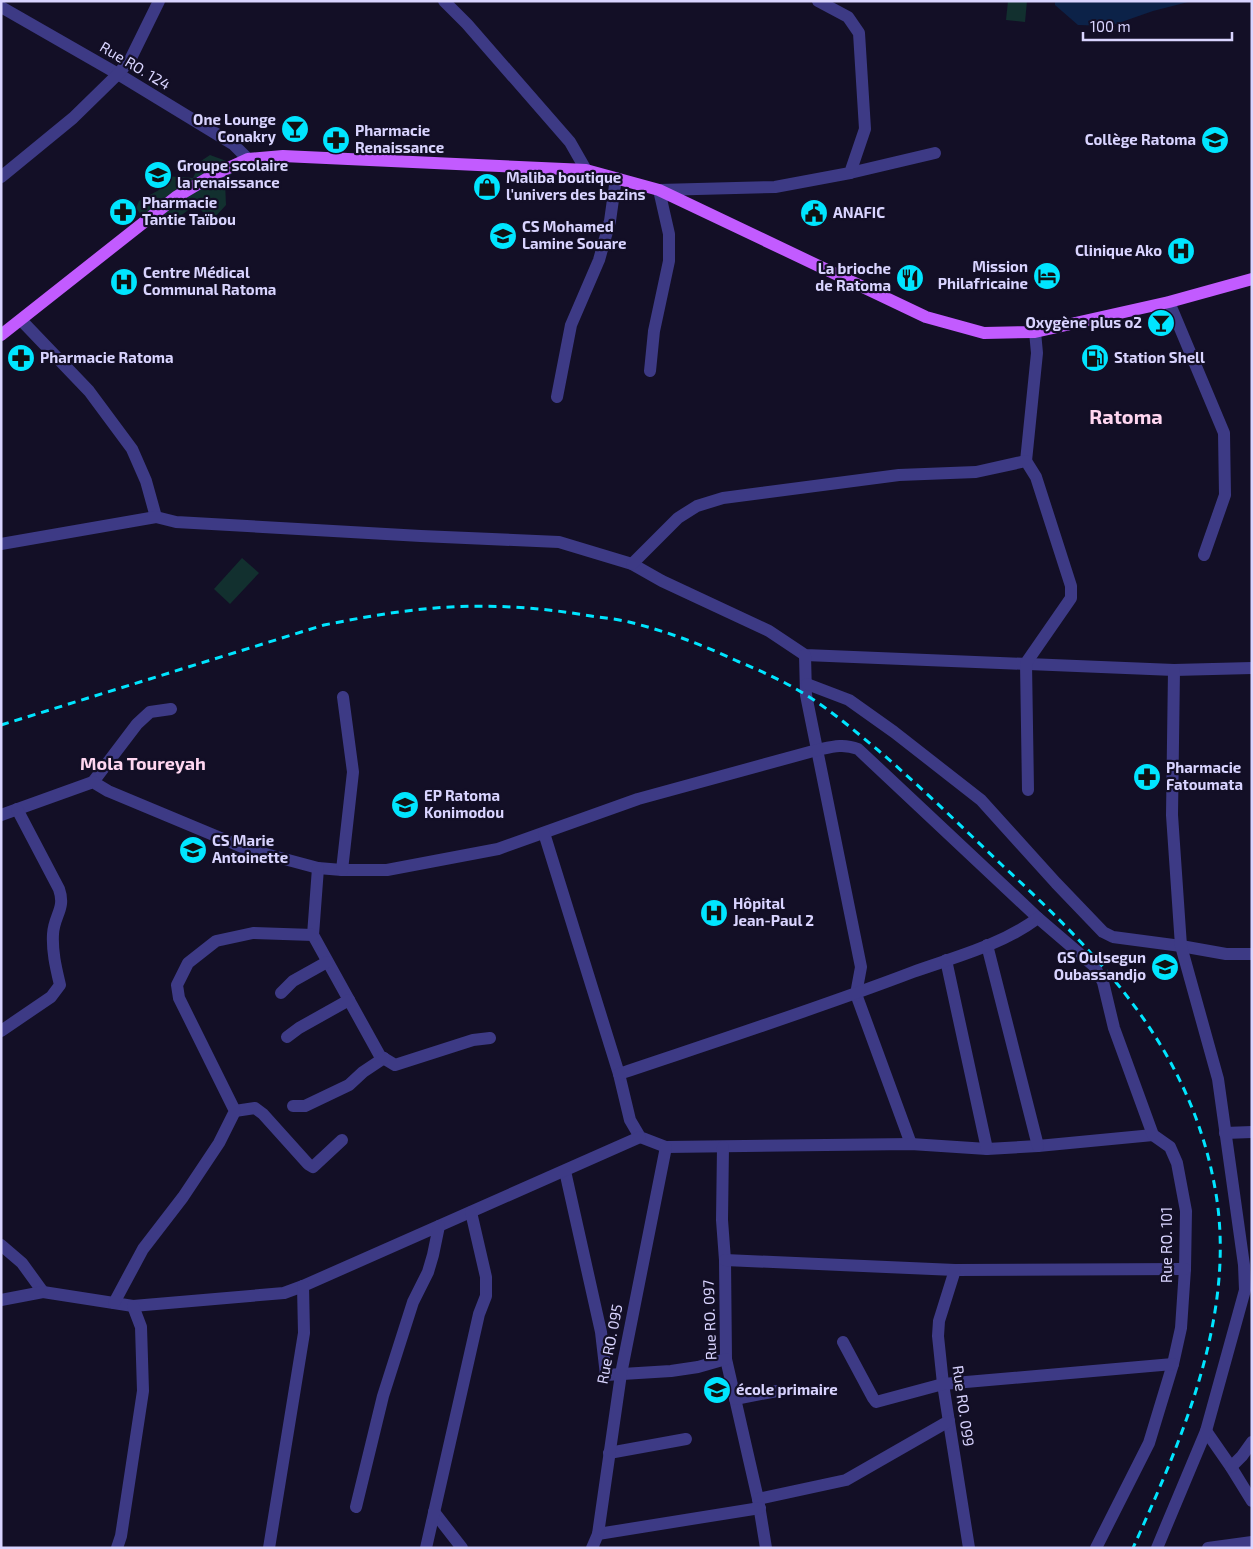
<svg xmlns="http://www.w3.org/2000/svg" width="1253" height="1549" font-family="'Exo 2',sans-serif">
<rect width="100%" height="100%" fill="#130f26"/>
<!-- green -->
<g fill="#12302f">
<path d="M1008,1H1027L1025,22L1006,20Z"/>
<path d="M210,155L229,162L232,173L225,182L226,205L215,217L203,212L195,205L179,217L152,225L144,219L136,208L139,201L159,190L165,176L193,178L201,161Z"/>
<path d="M242,558L259,573L230,604L214,589Z"/>
</g>
<!-- water -->
<path fill="#0c2248" d="M1055,1H1192L1153,11L1110,26L1078,25L1055,5Z"/>
<g fill="none" stroke-linecap="round" stroke-linejoin="round">
<!-- minor -->
<g stroke="#3d3a85" stroke-width="12">
<path d="M444,1L467,24L570,142L586,170"/>
<path d="M1,7L118,74L233,144L248,159"/>
<path d="M850,173L935,153"/>
<path d="M1,177L73,118L118,74L130,60L159,1"/>
<path d="M1169,302L1224,433L1225,495L1204,555"/>
<path d="M21,320L89,391L132,449L146,481L156,517"/>
<path d="M650,371L654,331L669,261V234L659,190L775,187L850,173L865,129L859,33L848,17L818,1"/>
<path d="M557,397L571,325L599,260L610,221L616,178"/>
<path d="M1026,461L1037,353L1035,332"/>
<path d="M1,544L156,517L176,522L421,536L559,542L632,564L662,581L769,631L805,655L1174,670L1252,668"/>
<path d="M632,564L678,518L697,506L723,498L899,475L976,472L1026,461L1036,477L1071,586V598L1026,663L1028,790"/>
<path d="M805,655L806,695L861,967L856,994L911,1144"/>
<path d="M807,684L849,700L894,732L981,800L1056,883L1103,932L1113,937L1181,946L1226,954H1252"/>
<path d="M93,782L137,724L150,712L171,709"/>
<path d="M1,815L93,782L108,791L247,849L318,868L342,870H387L498,849L638,799L817,750C831,747 843,743 858,749L1038,918"/>
<path d="M544,833L619,1074L630,1120L640,1137L666,1147L911,1144L987,1149L1038,1146L1153,1135"/>
<path d="M318,868L313,935L380,1056L395,1065L473,1040L490,1038"/>
<path d="M342,870L353,772L343,697"/>
<path d="M987,945L1038,1146"/>
<path d="M946,960L987,1149"/>
<path d="M281,993L293,981L327,962"/>
<path d="M1,1031L51,997L60,985C56,968 52,952 53,934C54,915 66,909 59,889L17,809"/>
<path d="M287,1037L299,1028L349,1000"/>
<path d="M619,1074C717,1041 816,1009 913,972C955,957 1002,945 1038,918L1094,966L1103,982L1114,1028L1153,1135L1170,1147L1177,1163L1186,1211L1185,1269L1181,1328L1173,1364L1149,1443L1096,1548"/>
<path d="M293,1106H305L349,1085L363,1072L384,1058"/>
<path d="M235,1111L255,1108L263,1114L308,1164L313,1167L342,1140"/>
<path d="M1225,1133L1252,1132"/>
<path d="M723,1147L722,1220L725,1260L726,1359L758,1499L766,1548"/>
<path d="M565,1171L601,1332L606,1375L671,1371L698,1367L726,1359"/>
<path d="M1,1245L22,1263L43,1292"/>
<path d="M725,1260L955,1270L1185,1269"/>
<path d="M955,1270L939,1321L938,1336L943,1384L969,1548"/>
<path d="M1,1300L43,1292L133,1306L284,1293L303,1286L640,1137"/>
<path d="M114,1303L143,1249L183,1197L219,1143L235,1111L179,998L177,985L188,963L216,941L253,933L313,935"/>
<path d="M843,1342L873,1398L876,1402L943,1384L1173,1364"/>
<path d="M735,1399L777,1391"/>
<path d="M1206,1431L1231,1467L1252,1501"/>
<path d="M609,1453L686,1439"/>
<path d="M1231,1467L1242,1456L1252,1442"/>
<path d="M758,1499L846,1480L949,1421"/>
<path d="M356,1507L383,1396L413,1302L428,1272L433,1255L439,1226"/>
<path d="M434,1512L462,1548"/>
<path d="M598,1534L760,1508"/>
<path d="M117,1548L121,1536L143,1391L141,1327L133,1306"/>
<path d="M269,1548L304,1333L303,1286"/>
<path d="M426,1548L479,1314L486,1296V1277L471,1212"/>
<path d="M592,1548L598,1534L621,1374L666,1147"/>
<path d="M1157,1548L1206,1431L1245,1290L1244,1265L1218,1079L1181,946L1172,815L1174,670"/>
<path d="M1208,1548L1252,1542"/>
</g>
<!-- major -->
<path stroke="#c25bff" stroke-width="12" d="M1,335L176,197L213,175L248,159L283,156L586,170L659,190L926,317L984,333L1035,332L1169,302L1252,279"/>
<!-- rail -->
<path stroke="#00e5ff" stroke-width="3" stroke-dasharray="8 6" stroke-linecap="butt" d="M1,725L324,625C355,619 385,613 415,610C474,603 533,606 591,616C604,618 617,619 629,622C666,631 703,645 737,661C761,671 784,681 806,695C832,711 856,732 879,751C922,788 962,827 1003,866C1104,959 1193,1053 1216,1194C1236,1316 1182,1439 1133,1548"/>
</g>
<!-- icons -->
<defs>
<g id="bar-disc" transform="scale(1.4375)"><circle r="9.5" fill="#00e5ff" stroke="#130f26"/><path d="M-6-5H6L.8 .8V4.5H3.5V6h-7V4.5H-.8V.8Z" fill="#111"/></g>
<g id="pharmacy-disc" transform="scale(1.4375)"><circle r="9.5" fill="#00e5ff" stroke="#130f26"/><path d="M-2-6h4v4h4v4h-4v4h-4v-4h-4v-4h4Z" fill="#111"/></g>
<g id="school-disc" transform="scale(1.4375)"><circle r="9.5" fill="#00e5ff" stroke="#130f26"/><path d="M0-5L7-2L0 1L-7-2ZM-4 1L0 2.5L4 1V4Q0 6-4 4Z" fill="#111"/></g>
<g id="shop-disc" transform="scale(1.4375)"><circle r="9.5" fill="#00e5ff" stroke="#130f26"/><path d="M-5-2.5h2.3a2.7 3.5 0 0 1 5.4 0H5L5.5 6h-11ZM-1.5-2.5h3a1.5 2.3 0 0 0-3 0Z" fill="#111"/></g>
<g id="civic-disc" transform="scale(1.4375)"><circle r="9.5" fill="#00e5ff" stroke="#130f26"/><path d="M-.6-6.5H3V-4.5H.6V-3L4-1V1h2V6H-6V1h2V-1L-.6-3ZM-1.2 2.5V6h2.4V2.5Z" fill="#111"/></g>
<g id="hospital-disc" transform="scale(1.4375)"><circle r="9.5" fill="#00e5ff" stroke="#130f26"/><path d="M-5-5h3v3.5h4V-5h3V5h-3V1.5h-4V5h-3Z" fill="#111"/></g>
<g id="hotel-disc" transform="scale(1.4375)"><circle r="9.5" fill="#00e5ff" stroke="#130f26"/><path d="M-6-4.5h1.5V1H6V5H4.5V3h-9V5H-6ZM-4 0a1.8 1.8 0 1 1 3.6 0ZM.5 0V-2.5h3Q6-2.5 6 0Z" fill="#111"/></g>
<g id="restaurant-disc" transform="scale(1.4375)"><circle r="9.5" fill="#00e5ff" stroke="#130f26"/><path d="M-5-6h1v4h1v-4h1v4h1v-4h1v5L-1.5 .5V6h-2V.5L-5-1ZM5-6V6H3V1.5H1.5Q1.5-4 5-6Z" fill="#111"/></g>
<g id="fuel-disc" transform="scale(1.4375)"><circle r="9.5" fill="#00e5ff" stroke="#130f26"/><path d="M-5.5-6h7V0h2V4h1.3V-2.5L3-4.5l.8-.8L6-3V5H2.5V1h-1V6h-7ZM-4.2-4.7v3.2H.2V-4.7Z" fill="#111"/></g>
</defs>
<g fill-rule="evenodd">
<use href="#bar-disc" x="295" y="129"/>
<use href="#pharmacy-disc" x="336" y="140"/>
<use href="#school-disc" x="1215" y="140"/>
<use href="#school-disc" x="158" y="175"/>
<use href="#shop-disc" x="487" y="187"/>
<use href="#pharmacy-disc" x="123" y="212"/>
<use href="#civic-disc" x="814" y="213"/>
<use href="#school-disc" x="503" y="236"/>
<use href="#hospital-disc" x="1181" y="251"/>
<use href="#hotel-disc" x="1047" y="276"/>
<use href="#restaurant-disc" x="910" y="278"/>
<use href="#hospital-disc" x="124" y="282"/>
<use href="#bar-disc" x="1161" y="323"/>
<use href="#pharmacy-disc" x="21" y="358"/>
<use href="#fuel-disc" x="1095" y="358"/>
<use href="#pharmacy-disc" x="1147" y="777"/>
<use href="#school-disc" x="405" y="805"/>
<use href="#school-disc" x="193" y="850"/>
<use href="#hospital-disc" x="714" y="913"/>
<use href="#school-disc" x="1165" y="967"/>
<use href="#school-disc" x="717" y="1390"/>
</g>
<g text-anchor="middle" stroke-width="4.5" stroke-linejoin="round" paint-order="stroke">
<!-- street labels -->
<g font-size="15" fill="#d9d4ff" stroke="#130f26">
<text transform="translate(135 66) rotate(31)" y="5">Rue RO. 124</text>
<text transform="translate(1167 1245) rotate(-90)" y="5">Rue RO. 101</text>
<text transform="translate(710 1320) rotate(-92)" y="5">Rue RO. 097</text>
<text transform="translate(610 1344) rotate(-79)" y="5">Rue RO. 095</text>
<text transform="translate(963 1406) rotate(82)" y="5">Rue RO. 099</text>
</g>
<!-- poi labels -->
<g font-size="15" font-weight="bold" fill="#d9d4ff" stroke="#130f26" text-anchor="start">
<text x="276" y="125" text-anchor="end">One Lounge<tspan x="276" dy="17">Conakry</tspan></text>
<text x="355" y="136">Pharmacie<tspan x="355" dy="17">Renaissance</tspan></text>
<text x="1196" y="145" text-anchor="end">Collège Ratoma</text>
<text x="177" y="171">Groupe scolaire<tspan x="177" dy="17">la renaissance</tspan></text>
<text x="506" y="183">Maliba boutique<tspan x="506" dy="17">l'univers des bazins</tspan></text>
<text x="142" y="208">Pharmacie<tspan x="142" dy="17">Tantie Taïbou</tspan></text>
<text x="833" y="218">ANAFIC</text>
<text x="522" y="232">CS Mohamed<tspan x="522" dy="17">Lamine Souare</tspan></text>
<text x="1162" y="256" text-anchor="end">Clinique Ako</text>
<text x="1028" y="272" text-anchor="end">Mission<tspan x="1028" dy="17">Philafricaine</tspan></text>
<text x="891" y="274" text-anchor="end">La brioche<tspan x="891" dy="17">de Ratoma</tspan></text>
<text x="143" y="278">Centre Médical<tspan x="143" dy="17">Communal Ratoma</tspan></text>
<text x="1142" y="328" text-anchor="end">Oxygène plus o2</text>
<text x="40" y="363">Pharmacie Ratoma</text>
<text x="1114" y="363">Station Shell</text>
<text x="1166" y="773">Pharmacie<tspan x="1166" dy="17">Fatoumata</tspan></text>
<text x="424" y="801">EP Ratoma<tspan x="424" dy="17">Konimodou</tspan></text>
<text x="212" y="846">CS Marie<tspan x="212" dy="17">Antoinette</tspan></text>
<text x="733" y="909">Hôpital<tspan x="733" dy="17">Jean-Paul 2</tspan></text>
<text x="1146" y="963" text-anchor="end">GS Oulsegun<tspan x="1146" dy="17">Oubassandjo</tspan></text>
<text x="736" y="1395">école primaire</text>
</g>
<!-- quarter labels -->
<g font-size="18" font-weight="bold" fill="#ffd6f0" stroke="#130f26">
<text x="143" y="770">Mola Toureyah</text>
</g>
<!-- district labels -->
<g font-size="20" font-weight="bold" fill="#ffd6f0" stroke="#130f26">
<text x="1126" y="424">Ratoma</text>
</g>
</g>
<!-- border -->
<rect width="1253" height="1549" fill="none" stroke="#d9d4ff" stroke-width="5"/>
<!-- scale -->
<path d="M1083 32v8h149v-8" fill="none" stroke="#d9d4ff" stroke-width="2.5"/>
<text x="1090" y="32" font-size="15" fill="#d9d4ff" stroke="#130f26" stroke-width="4" paint-order="stroke">100 m</text>
</svg>
